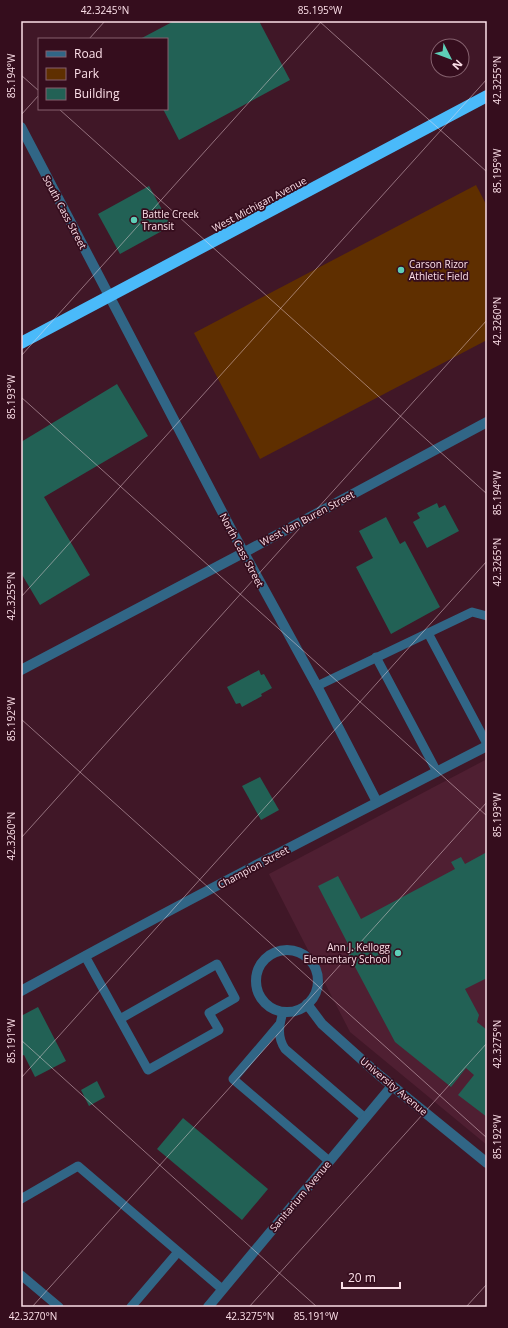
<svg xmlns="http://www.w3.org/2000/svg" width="508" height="1328" font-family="'Open Sans',sans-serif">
<rect width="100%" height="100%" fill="#401727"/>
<!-- built -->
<path fill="#4f1f32" d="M487,759V1145L350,1032L269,874Z"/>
<!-- green -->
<path fill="#5f2f00" d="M476,185L487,206V340L260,459L194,333Z"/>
<!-- building -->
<g fill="#226155">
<path d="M174,21H259L290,80L179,140L163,109H167V39H140Z"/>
<path d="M149,186L171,226L120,254L98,214Z"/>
<path d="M117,384L148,436L44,497L90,575L40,605L21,573V442Z"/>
<path d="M437,503L439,508L445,505L459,531L427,548L413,522L420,518L417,513Z"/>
<path d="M386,517L400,544L405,541L440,607L391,634L356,567L373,558L359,531Z"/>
<path d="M259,670L261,675L264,674L272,688L261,694L262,696L242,707L240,703L236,704L227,687Z"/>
<path d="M260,777L279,810L261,820L242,786Z"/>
<path d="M487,852V978L465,989L479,1015L477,1022L487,1030V1117L458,1095L474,1075L466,1068L451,1087L395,1042L345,948L349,946L318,886L338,876L361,919L455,869L451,862L461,857L465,864Z"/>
<path d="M38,1007L66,1061L35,1077L24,1055L21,1056V1016Z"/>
<path d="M97,1081L105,1097L89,1106L81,1090Z"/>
<path d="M183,1118L268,1189L242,1220L157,1149Z"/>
</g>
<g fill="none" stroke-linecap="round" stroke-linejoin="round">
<!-- lane -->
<g stroke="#316686" stroke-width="9">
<path d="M428,633L487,744"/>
<path d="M376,657L437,772"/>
<path d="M317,686L472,612L487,616"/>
<path d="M85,956L148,1070L219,1030L209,1013L235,998L217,964L120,1019"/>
<path d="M283,1012C279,1026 277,1037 285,1049L365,1118"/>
<path d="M279,1025L233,1079L329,1161"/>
<path d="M21,1199L78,1166L222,1289"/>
<path d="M21,1275L59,1307"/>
<path d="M131,1307L178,1252"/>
</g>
<!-- street -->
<g stroke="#316686" stroke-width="10">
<path d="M21,127L231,529L317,686L377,802"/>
<path d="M21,670L243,553L487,422"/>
<circle cx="287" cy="981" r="31"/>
<path d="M21,991C175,906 331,826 487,746"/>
<path d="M307,1004L322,1024L379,1075L487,1163"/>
<path d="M208,1307L392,1086"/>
</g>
<!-- highway -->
<path stroke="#4abafa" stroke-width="12" d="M21,343L487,96"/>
</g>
<!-- ticks -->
<path fill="none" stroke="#fcdfe8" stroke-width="1" stroke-opacity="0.45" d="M319,21L487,172M89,39L105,21M21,75L39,91M59,109L487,494M21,115L39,95M21,356L322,21M21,397L487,816M21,597L487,79M21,719L487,1138M21,838L487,320M21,1040L317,1307M21,1078L487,561M32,1307L487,802M249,1307L487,1043M466,1307L487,1284"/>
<!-- markers -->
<g fill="#5eceb7" stroke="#350d1d" stroke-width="1.5">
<circle cx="134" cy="220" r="4"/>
<circle cx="401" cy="270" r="4"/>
<circle cx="398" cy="953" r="4"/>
</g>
<g text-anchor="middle" stroke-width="3.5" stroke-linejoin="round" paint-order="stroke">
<!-- street labels -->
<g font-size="10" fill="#fcdfe8" stroke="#350d1d">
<text transform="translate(259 204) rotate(-28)" y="4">West Michigan Avenue</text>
<text transform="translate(65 212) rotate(62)" y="4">South Cass Street</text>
<text transform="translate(307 518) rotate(-28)" y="4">West Van Buren Street</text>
<text transform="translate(242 550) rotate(62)" y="4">North Cass Street</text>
<text transform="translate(253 867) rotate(-28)" y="4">Champion Street</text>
<text transform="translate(394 1086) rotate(40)" y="4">University Avenue</text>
<text transform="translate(300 1196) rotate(-50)" y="4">Sanitarium Avenue</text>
</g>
<!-- poi labels -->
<g font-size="10" fill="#fcdfe8" stroke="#350d1d" text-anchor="start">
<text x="142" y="218">Battle Creek<tspan x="142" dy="12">Transit</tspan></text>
<text x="409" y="268">Carson Rizor<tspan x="409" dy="12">Athletic Field</tspan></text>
<text x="390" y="951" text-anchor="end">Ann J. Kellogg<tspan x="390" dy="12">Elementary School</tspan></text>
</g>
</g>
<!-- border -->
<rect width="508" height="1328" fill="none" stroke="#350d1d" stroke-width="44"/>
<!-- legend -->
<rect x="38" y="38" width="130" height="72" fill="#350d1d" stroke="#85616e"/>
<rect x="46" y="51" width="20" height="6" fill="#316686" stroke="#85616e"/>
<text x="74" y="58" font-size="12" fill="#fcdfe8">Road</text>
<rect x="46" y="68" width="20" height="12" fill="#5f2f00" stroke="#85616e"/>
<text x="74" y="78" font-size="12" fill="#fcdfe8">Park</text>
<rect x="46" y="88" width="20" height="12" fill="#226155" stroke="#85616e"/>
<text x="74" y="98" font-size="12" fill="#fcdfe8">Building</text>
<!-- north arrow -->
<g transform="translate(450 58) rotate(132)"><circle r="19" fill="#350d1d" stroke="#85616e"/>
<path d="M0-3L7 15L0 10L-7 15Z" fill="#5eceb7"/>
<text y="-6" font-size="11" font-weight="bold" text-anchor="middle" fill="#fcdfe8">N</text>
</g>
<!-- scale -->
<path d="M342 1282v6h58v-6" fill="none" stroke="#fcdfe8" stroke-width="2"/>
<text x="348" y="1282" font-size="12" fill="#fcdfe8" stroke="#350d1d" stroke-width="3" paint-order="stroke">20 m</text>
<rect x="22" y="22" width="464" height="1284" fill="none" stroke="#fcdfe8" stroke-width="1.5"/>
<g font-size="10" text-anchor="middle" fill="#fcdfe8">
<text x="105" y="14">42.3245°N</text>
<text x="320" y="14">85.195°W</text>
<text transform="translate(11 76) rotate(-90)" y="4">85.194°W</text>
<text transform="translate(497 80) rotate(-90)" y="4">42.3255°N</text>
<text transform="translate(497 171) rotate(-90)" y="4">85.195°W</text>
<text transform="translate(497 321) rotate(-90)" y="4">42.3260°N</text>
<text transform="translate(11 397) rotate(-90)" y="4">85.193°W</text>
<text transform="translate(497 493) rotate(-90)" y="4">85.194°W</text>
<text transform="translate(497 562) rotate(-90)" y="4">42.3265°N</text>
<text transform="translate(11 596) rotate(-90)" y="4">42.3255°N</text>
<text transform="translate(11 719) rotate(-90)" y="4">85.192°W</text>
<text transform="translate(497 815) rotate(-90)" y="4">85.193°W</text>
<text transform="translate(11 836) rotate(-90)" y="4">42.3260°N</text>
<text transform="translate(11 1041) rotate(-90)" y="4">85.191°W</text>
<text transform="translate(497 1044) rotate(-90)" y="4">42.3275°N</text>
<text transform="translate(497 1137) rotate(-90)" y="4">85.192°W</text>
<text x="33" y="1320">42.3270°N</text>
<text x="250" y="1320">42.3275°N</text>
<text x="316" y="1320">85.191°W</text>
</g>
</svg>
